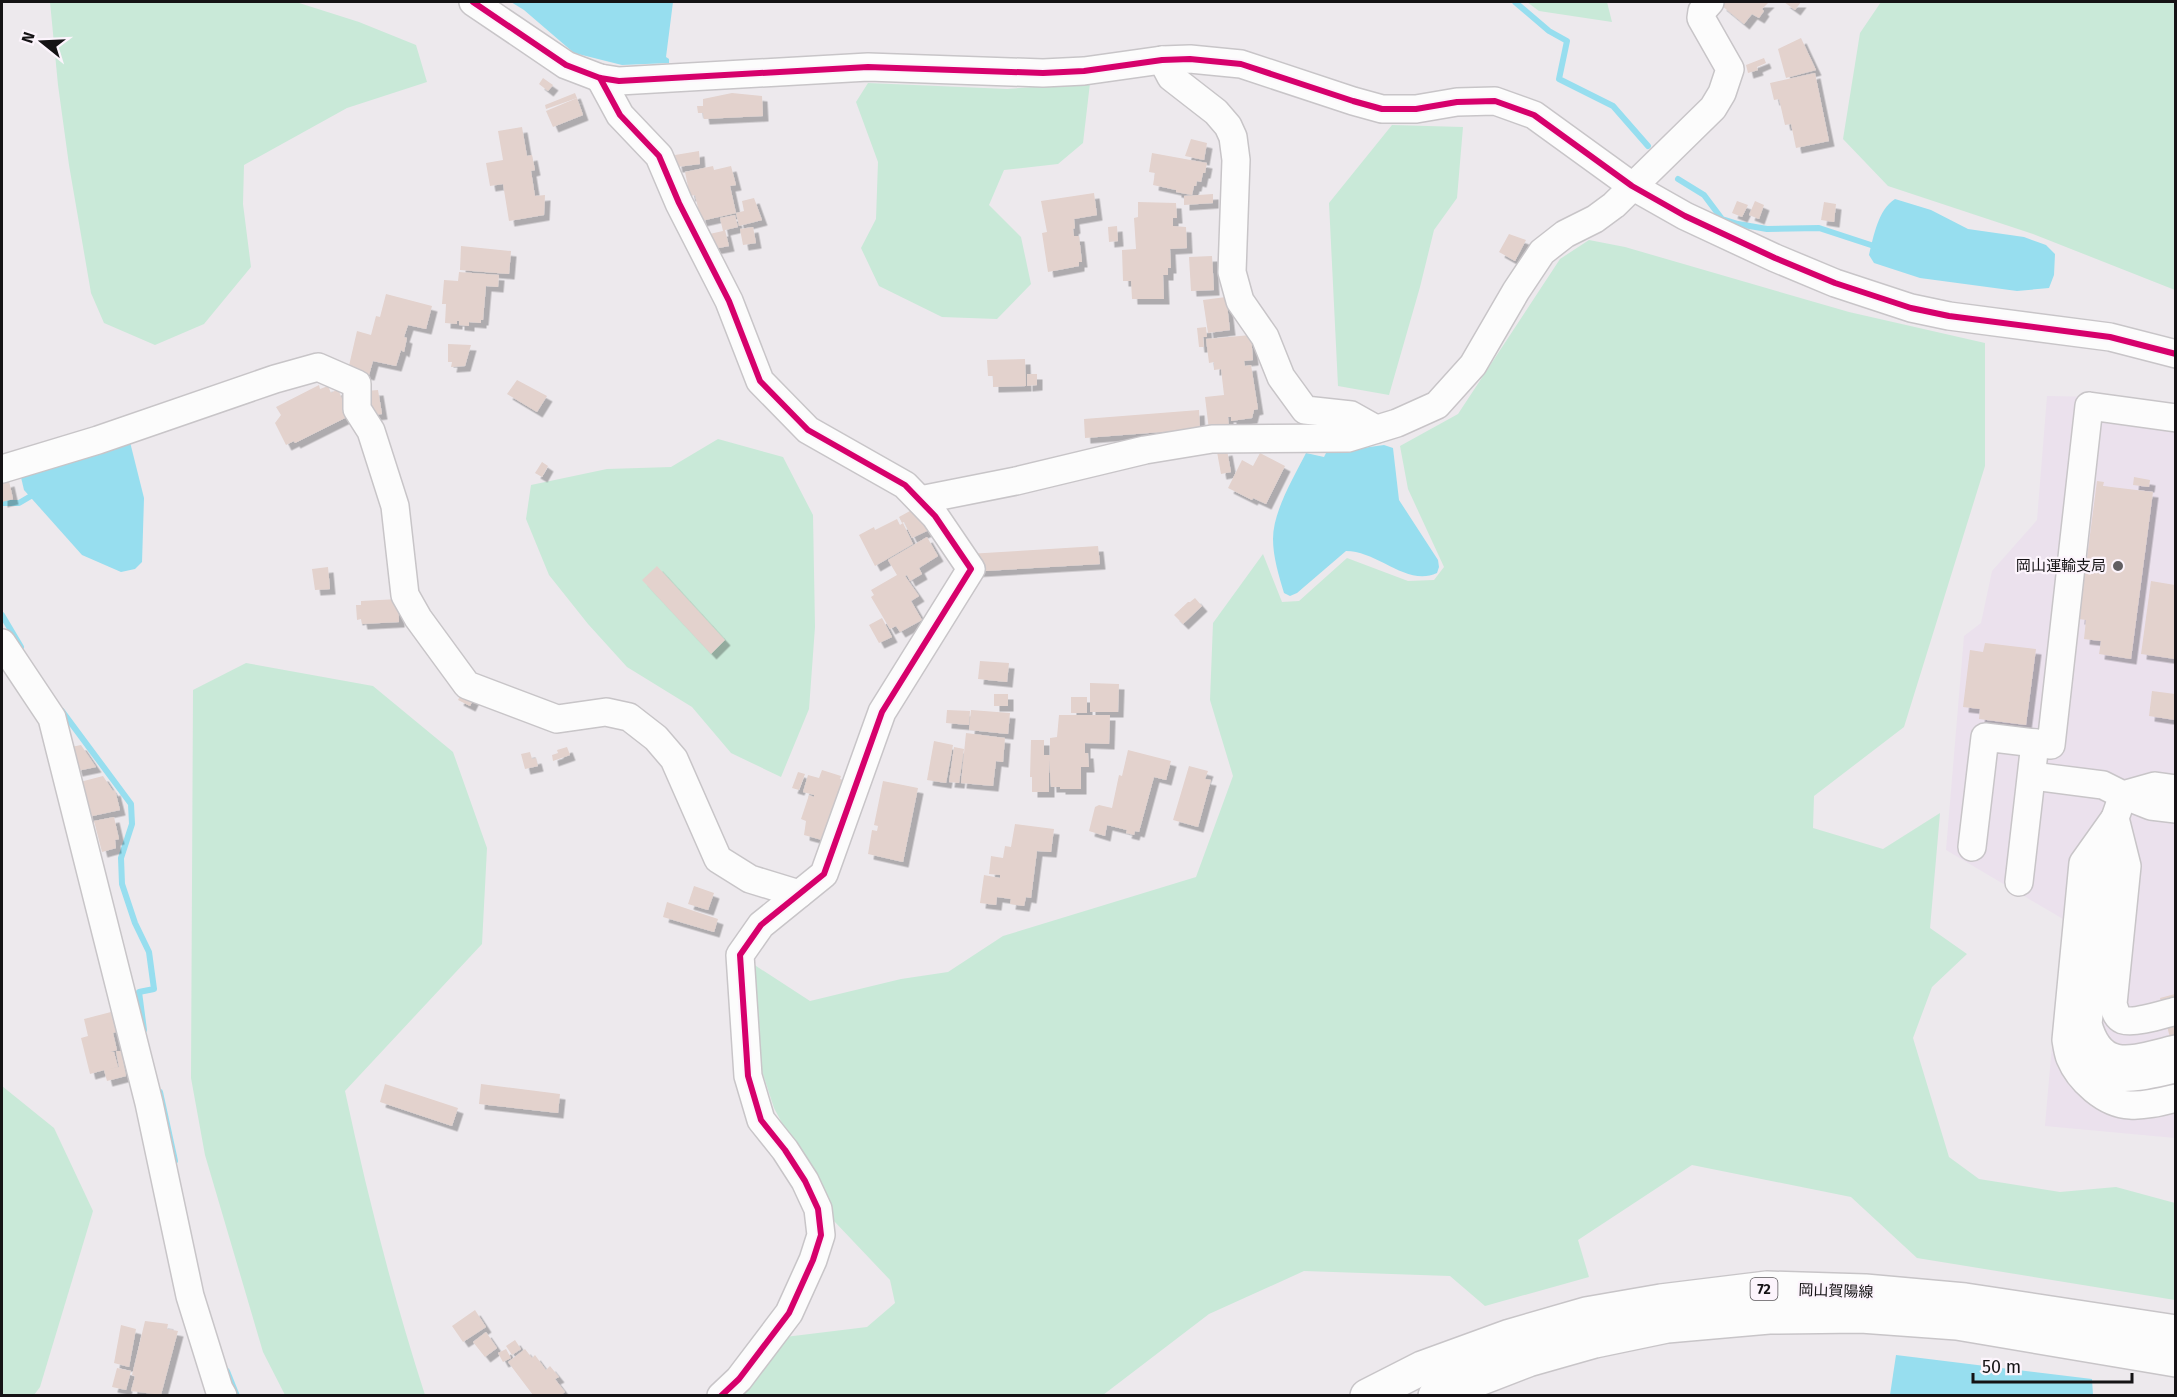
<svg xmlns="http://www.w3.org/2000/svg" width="2177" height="1397" font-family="'Fira Sans','Noto Sans JP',sans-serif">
<defs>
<filter id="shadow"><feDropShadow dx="5.5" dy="5.5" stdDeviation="0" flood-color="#0004"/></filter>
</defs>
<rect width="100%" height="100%" fill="#ede9ed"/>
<!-- industrial -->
<path fill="#ebe1ed" d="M2047,396L2104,397L2175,408V1138L2045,1126L2063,919L1946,850L1964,636L1981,623L1992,571L2037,520Z"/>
<!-- green -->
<g fill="#c9e9d8">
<path d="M50,2H296L359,22L416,45L427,82L347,108L244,165L243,204L251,267L204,324L155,345L104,323L91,293L69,165L58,85Z"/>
<path d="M1527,2H1607L1612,22L1539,11Z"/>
<path d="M1881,2H2175V290L2033,234L1888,186L1843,139L1860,33Z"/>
<path d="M868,83L1007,89L1090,83L1083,143L1058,164L1004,170L989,205L1021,237L1031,284L997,319L942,317L879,286L861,248L876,219L878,162L856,102Z"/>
<path d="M1392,125L1463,127L1457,198L1434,230L1420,287L1389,395L1338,386L1329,203Z"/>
<path d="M1589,240L1625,247L1849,312L1985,343V466L1904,727L1814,796L1813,828L1883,849L1940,813L1930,928L1967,954L1932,987L1913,1038L1949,1157L1979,1179L2060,1192L2116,1187L2175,1203V1300L1917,1258L1851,1197L1692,1165L1578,1240L1589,1277L1485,1306L1450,1276L1304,1271L1209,1314L1103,1395L740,1396L785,1337L867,1327L895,1303L890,1280L834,1221L774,1108L760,1065L753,964L810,1001L901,979L948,972L1003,936L1196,877L1233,776L1210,700L1213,623L1263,554L1282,602L1299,601L1347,558L1408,581L1434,580L1444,567L1408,489L1400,446L1458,414L1560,259Z"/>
<path d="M718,439L783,457L813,515L815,627L809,709L781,777L731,753L692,707L627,667L588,624L549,575L526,519L531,485L607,469L671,467Z"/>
<path d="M246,663L373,686L453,752L487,848L482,944L345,1091C367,1194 393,1296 425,1395H285L263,1352L205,1155L191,1078L193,690Z"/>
<path d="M2,1086L54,1128L93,1211L40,1387L34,1395H2Z"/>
</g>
<!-- water -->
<g fill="#97deef">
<path d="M511,2H673L666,57L669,59V63L622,65L574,53L524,10Z"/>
<path d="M1895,199L1931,210L1968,229L2024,237L2046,245L2055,254L2054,275L2049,288L2017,291L1920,278L1874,263L1869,255C1874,235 1878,210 1895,199Z"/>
<path d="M129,438L144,498L142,562L135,569L121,572L82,555L24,490L20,473Z"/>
<path d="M1384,445L1393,448L1399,500L1438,560L1439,567L1437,573C1407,587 1378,551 1346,551L1297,593L1290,596L1284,593C1279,576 1273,557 1273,539C1273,511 1294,477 1306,453L1324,457L1326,453Z"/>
<path d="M1896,1355L2092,1379L2093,1395H1890Z"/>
</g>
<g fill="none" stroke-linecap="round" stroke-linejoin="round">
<!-- stream -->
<g stroke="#97deef" stroke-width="6">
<path d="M1515,2L1549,31L1567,41L1559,79L1613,106L1648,146"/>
<path d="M1678,179L1704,195L1722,219L1738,224L1767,229L1819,228L1877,247"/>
<path d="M2,503H19L36,493"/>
<path d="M2,615L21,647"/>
<path d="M62,711L131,804L132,824L121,858L122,884L135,923L149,952L154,989L139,992L144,1030"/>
<path d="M160,1092L175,1161"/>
<path d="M227,1371L237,1396"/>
</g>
</g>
<!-- building -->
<g fill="#e3d2cd" filter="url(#shadow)">
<path d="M1724,2H1769L1762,9L1764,11L1759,18L1752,14L1744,24L1721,5Z"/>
<path d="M1784,2H1801L1795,10Z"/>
<path d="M1801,38L1816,70L1786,78L1778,49Z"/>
<path d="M1764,58L1766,63L1757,67L1758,70L1748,73L1746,65Z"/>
<path d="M1815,73L1829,141L1796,148L1791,124L1785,125L1779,99L1774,100L1770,83Z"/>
<path d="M543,78L553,85L548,91L539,84Z"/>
<path d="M575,93L577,98L546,109L545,105Z"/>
<path d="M732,93L762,96L763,116L704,119L703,113H698L697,106H703V99Z"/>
<path d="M577,98L583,115L553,127L546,111Z"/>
<path d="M522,127L527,156L532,155L535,170L531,171L535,196L545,195L544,215L509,221L503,184L490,186L486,163L503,160L498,131Z"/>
<path d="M1191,139L1207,143L1204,160L1185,156Z"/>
<path d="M699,151L700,164L677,167L675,155Z"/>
<path d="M1152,153L1207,163L1205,173H1203L1201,182L1197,181L1196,186H1194L1192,195L1176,192V190L1153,185L1155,173L1149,172Z"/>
<path d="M713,166L714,170L731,166L736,185L730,186L736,213L701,221L695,195L690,196L685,172Z"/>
<path d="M1094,193L1097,215L1074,219L1075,228L1073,229L1074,236H1079L1082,262H1079V266L1048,272L1042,233L1047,232L1041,201Z"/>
<path d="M1213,194V203L1184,205V196Z"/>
<path d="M754,198L762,220L739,226L736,213L744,211L742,201Z"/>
<path d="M1737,201L1748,205L1742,217L1732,213Z"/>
<path d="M1755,201L1764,205L1759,219L1749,215Z"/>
<path d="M1138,202L1176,203L1177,218H1173V226L1186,227L1187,248L1170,249L1171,268H1168V275H1163L1164,299H1132L1131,281H1123L1122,250L1136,249L1134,218L1138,217Z"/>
<path d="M1824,202L1836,204L1834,222L1821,220Z"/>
<path d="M735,215L738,227L725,230L729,246L708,250L705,235L723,231L720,218Z"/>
<path d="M1117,226L1118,241L1109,242L1108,227Z"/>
<path d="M753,227L756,243L743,245L740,229Z"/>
<path d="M1509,234L1526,240L1515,261L1499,252Z"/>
<path d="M461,246L511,251L509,274L460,270Z"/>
<path d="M1212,256L1214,290L1191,291L1189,257Z"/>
<path d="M459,272L499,275L498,287L486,286L483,320H481V323L469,322V326L459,325V321H457V324L445,323L446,304H442L444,280L458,281Z"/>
<path d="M386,294L432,306L426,329L408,325L404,337L407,338L404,352L401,350L396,366L373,361L369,375L348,370L357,331L371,335L376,316L380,317Z"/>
<path d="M1226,297L1230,330L1208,333L1203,300Z"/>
<path d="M1206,327L1207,337H1203L1204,347H1199L1197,328Z"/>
<path d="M1251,335L1253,360L1244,361L1245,366L1251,365L1258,409L1254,410L1252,418L1231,421V417H1228L1229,427L1209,430L1205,397L1224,395L1221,369L1214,370V362L1209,363L1206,339Z"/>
<path d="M448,344L471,345L465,366L451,367L452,362H448Z"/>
<path d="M1025,359L1026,386L993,387V376H988L987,360Z"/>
<path d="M1027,374H1037V385L1027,386Z"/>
<path d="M517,380L547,396L537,412L507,394Z"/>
<path d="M319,385L320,389L328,386L331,393L338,389L349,416L295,443L294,441L286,445L275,423L281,415L276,407Z"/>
<path d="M378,390L382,414L365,416L366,391Z"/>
<path d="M1199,410L1200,429L1085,438L1084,419Z"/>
<path d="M1227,450L1231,472L1221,474L1217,452Z"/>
<path d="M1260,453L1285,466L1266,504L1253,498L1252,500L1228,488L1242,460L1253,466Z"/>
<path d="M542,462L548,466L542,477L535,473Z"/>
<path d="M2134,477L2150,480L2149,487L2133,485Z"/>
<path d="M9,481L13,499L2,502V483Z"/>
<path d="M2097,481L2104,482L2103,486L2153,492L2131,659L2099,654L2101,641L2084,639L2086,620L2079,619Z"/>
<path d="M919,506L931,529L912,538L904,522L902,523L899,517Z"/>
<path d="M897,519L900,525L903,523L913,544L875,566L859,535L874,527L875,530Z"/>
<path d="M927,537L938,556L919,568L922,574L910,581L907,575L905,576L919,596L911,601L922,620L900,632L896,626L890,629L871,597L874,595L871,590L897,575L888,560Z"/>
<path d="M1098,546L1100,564L969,572L968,554Z"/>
<path d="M657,566L725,640L711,654L642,580Z"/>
<path d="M328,567L330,589L315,590L312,569Z"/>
<path d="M2151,581L2175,585V659L2141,654Z"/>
<path d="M1195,598L1202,606L1183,624L1174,615L1188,602H1190Z"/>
<path d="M398,599L399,622L362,624L361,619L357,620L356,605H361V601Z"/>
<path d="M882,618L892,637L879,643L869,625Z"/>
<path d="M1985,643L2036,649L2026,725L1979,719L1980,709L1963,707L1970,650L1983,652Z"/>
<path d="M980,661L1009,663L1007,682L978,679Z"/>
<path d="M1090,683L1119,684L1118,712H1090Z"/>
<path d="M464,688L476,694L470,706L458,700Z"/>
<path d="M2152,691L2175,694V720L2149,716Z"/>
<rect x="994" y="694" width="14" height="12"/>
<rect x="1071" y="697" width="16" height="16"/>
<path d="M947,710L970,711L969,725L946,723Z"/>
<path d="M971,710L1010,713L1008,734L969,730Z"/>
<path d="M1059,715H1110L1109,744L1085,743V753H1088L1089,767H1081V789H1060V787H1051L1049,759V792H1032V777H1030L1031,740H1044V755H1050V738L1057,737Z"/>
<path d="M966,733L1005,738L1003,762L996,761L993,786L961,783Z"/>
<path d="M934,741L953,745L946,783L927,780Z"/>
<path d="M81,745L96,767L77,771L71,747Z"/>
<path d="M567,747L570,755L553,761L552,755L558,753L557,750Z"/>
<path d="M954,747L964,749L959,783L949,782Z"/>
<path d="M1128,750L1171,761L1166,780L1154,777L1139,832L1135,831L1134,835L1126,833L1127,830L1107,825L1105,836L1089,831L1095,807L1099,805L1112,808L1119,775L1122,776Z"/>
<path d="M530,752L532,759L536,758L538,766L525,769L521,754Z"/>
<path d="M1189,766L1208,771L1205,779L1211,780L1198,827L1173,820Z"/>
<path d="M822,770L841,776L840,779L844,781L827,836L823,835L822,840L804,835L806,821L801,819L809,795L814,797V795L803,792L808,775L819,778Z"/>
<path d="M798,772L805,774L799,790L792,788Z"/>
<path d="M103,776L113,791L115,790L120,810L88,817L80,782Z"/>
<path d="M883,781L918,788L903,862L868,854L872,830L877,831L878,826L874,825Z"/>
<path d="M114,817L119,839L115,840L116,848L102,852L94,821Z"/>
<path d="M1015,824L1054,829L1051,852L1037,851L1031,898L1026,897L1024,906L1010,904L1011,899L997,897L996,905L980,903L984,875L1000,878V875L989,874L991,856L1003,858L1005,846L1011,847Z"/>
<path d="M694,886L714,893L708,910L688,904Z"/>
<path d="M667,902L718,919L714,932L663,917Z"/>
<path d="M2175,994V1058L2160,998Z"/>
<path d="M111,1012L116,1032L113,1033L117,1050L110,1052H114L118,1067L109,1069L119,1067L116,1051H121L126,1076L107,1081L104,1070L90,1074L81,1038L88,1036L84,1019Z"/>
<path d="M385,1084L458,1108L452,1126L380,1102Z"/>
<path d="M481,1084L560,1094L558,1113L479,1104Z"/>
<path d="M475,1310L486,1327L463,1342L452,1326Z"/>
<path d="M145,1321L168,1324L167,1329L178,1331L161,1395L131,1391L135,1376L132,1375Z"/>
<path d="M121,1325L136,1329L129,1367L114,1363Z"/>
<path d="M486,1332L497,1348L485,1357L473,1342Z"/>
<path d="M515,1340L521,1349L512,1355L506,1346Z"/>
<path d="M506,1349L511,1358L503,1362L498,1353Z"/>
<path d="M525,1349L532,1358L535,1355L546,1370L550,1366L559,1377L555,1379L565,1392L561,1395H533L508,1362Z"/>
<path d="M117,1368L131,1371L126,1390L112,1387Z"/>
</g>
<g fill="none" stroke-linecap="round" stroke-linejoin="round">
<!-- minor casing -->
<g stroke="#c8c5c8" stroke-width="30">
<g id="minor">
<path d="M473,2L566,65L600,78L619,81L868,67L1043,73L1084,71L1162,60L1190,59L1241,64L1353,101L1382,109H1416L1457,102L1495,101L1534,115L1632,186L1685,216L1775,258L1835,283L1911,308L1949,316L2110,337L2176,354"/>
<path d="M1162,60L1171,77L1216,112L1228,126L1233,137L1236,160L1232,272L1240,301L1265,337L1281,377L1305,410L1351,415L1376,429"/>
<path d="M600,78L620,115L659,156L679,203L729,301L760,381L808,430L905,485L935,516L971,569L882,712L824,874L761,925L740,955L748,1076L761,1120L785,1150L805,1181L818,1209L821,1235L813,1260L789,1313L739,1379L721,1396"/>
<path d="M2,469L98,440L275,379L318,367L357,384V409L371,431L395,506L405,595L418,618L467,685L557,719L606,712L629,717L656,738L674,759L718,859L750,879L799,894"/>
<path d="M920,500L1016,481L1145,450L1212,439L1348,438L1397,423L1437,405L1473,365L1516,291L1542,252L1565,234L1595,219L1614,205L1713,108L1722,93L1730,69L1701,18L1702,11L1710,2"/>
<path d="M2,643L52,718L149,1103L190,1296L219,1389L223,1396"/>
<path d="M2032,776L2103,785L2123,795L2155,786L2176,789"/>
<path d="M2176,809L2151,806L2123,795L2115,818L2127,866L2113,1004C2115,1010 2116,1017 2123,1020C2134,1024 2164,1014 2176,1011"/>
<path d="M2115,818L2083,863L2066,1040C2067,1046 2068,1053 2070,1058C2079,1080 2105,1104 2130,1105C2145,1106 2160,1102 2176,1098"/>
<path d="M2113,828L2105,866L2088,1024C2102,1075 2136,1058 2176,1049"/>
<path d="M1972,847L1985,737L2035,743"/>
<path d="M2019,882L2035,743L2051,745L2089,406L2176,418"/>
<path d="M2082,1050C2099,1091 2142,1076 2176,1069"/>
</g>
</g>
<!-- major casing -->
<g stroke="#c8c5c8" stroke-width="36">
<g id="major">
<path d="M1367,1396L1422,1368L1510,1336L1586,1314L1661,1301L1767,1288L1865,1291L1965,1300L2176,1332"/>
<path d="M1435,1396L1528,1360L1595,1341L1667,1326L1769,1317L1861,1316L1957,1323L2176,1360"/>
</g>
</g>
<!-- minor -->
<use href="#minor" stroke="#fcfcfc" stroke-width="27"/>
<!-- major -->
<use href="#major" stroke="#fcfcfc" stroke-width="33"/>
<!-- cycleway casing -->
<g stroke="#fcf4fc" stroke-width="10">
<g id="cycleway">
<path d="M473,2L566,65L600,78L619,81L868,67L1043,73L1084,71L1162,60L1190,59L1241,64L1353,101L1382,109H1416L1457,102L1495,101L1534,115L1632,186L1685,216L1775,258L1835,283L1911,308L1949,316L2110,337L2176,354"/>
<path d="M600,78L620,115L659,156L679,203L729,301L760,381L808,430L905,485L935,516L971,569L882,712L824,874L761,925L740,955L748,1076L761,1120L785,1150L805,1181L818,1209L821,1235L813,1260L789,1313L739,1379L721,1396"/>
</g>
</g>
<!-- cycleway -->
<use href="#cycleway" stroke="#d6006c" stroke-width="6"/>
</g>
<!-- markers -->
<circle fill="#615e61" stroke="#fcf4fc" stroke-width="2" cx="2118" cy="566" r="6"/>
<g text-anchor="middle" stroke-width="4.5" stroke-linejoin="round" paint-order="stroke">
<!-- shield labels -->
<rect fill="#fcf4fc" stroke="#5a565a" stroke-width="1.5" x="1750.5" y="1278" width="27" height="22" rx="4.5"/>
<g font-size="14" font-weight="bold" fill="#151315">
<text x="1764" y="1294">72</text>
</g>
<!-- poi labels -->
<g font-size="15" fill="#151315" stroke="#fcf4fc" text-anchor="end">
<text x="2106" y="571">岡山運輸支局</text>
</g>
<!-- street labels -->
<g font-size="15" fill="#151315" stroke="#fcf4fc">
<text transform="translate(1836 1291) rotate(2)" y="5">岡山賀陽線</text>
</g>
</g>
<!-- border -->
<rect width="2177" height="1397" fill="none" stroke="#151315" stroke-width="6"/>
<!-- north arrow -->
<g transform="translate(42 42) rotate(288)" stroke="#fcf4fc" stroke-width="4.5" paint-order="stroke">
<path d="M0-4.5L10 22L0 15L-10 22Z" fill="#151315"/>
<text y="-9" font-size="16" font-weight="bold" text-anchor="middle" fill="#151315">N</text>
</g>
<!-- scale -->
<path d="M1973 1373v9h159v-9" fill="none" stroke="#151315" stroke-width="3"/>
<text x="1982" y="1373" font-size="18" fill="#151315" stroke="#fcf4fc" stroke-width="4.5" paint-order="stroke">50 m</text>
</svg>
